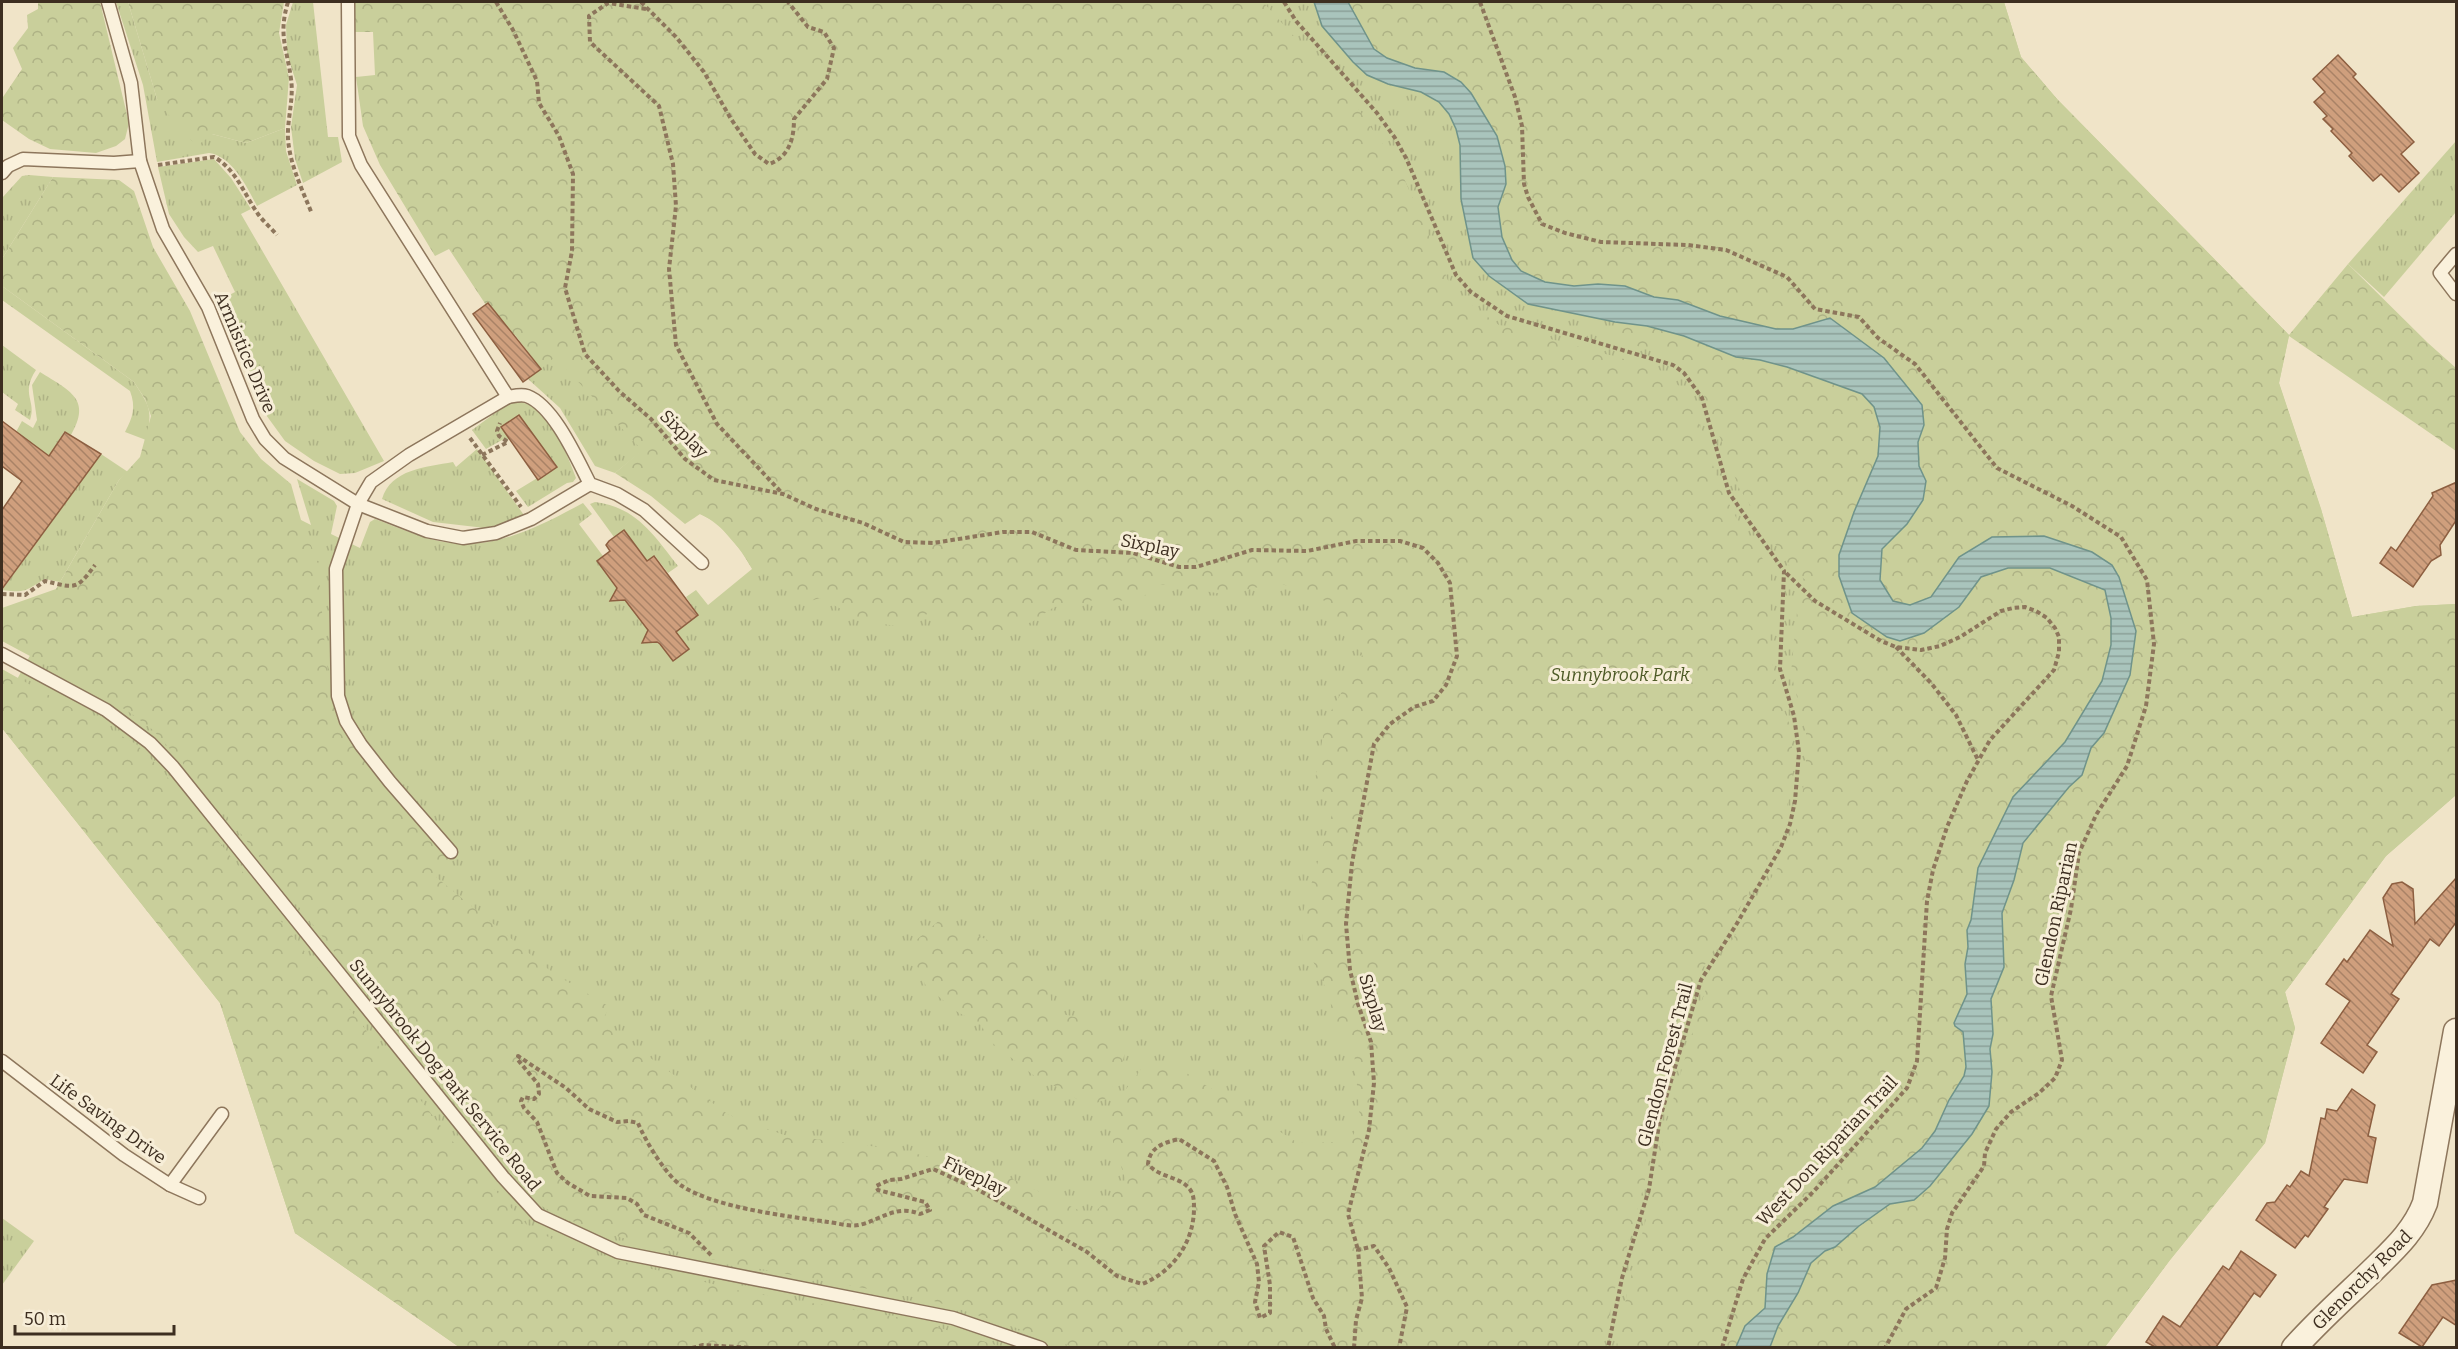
<svg xmlns="http://www.w3.org/2000/svg" width="2458" height="1349" font-family="Bitter,serif">
<defs>
<pattern id="grass-tufts" width="24" height="20" patternUnits="userSpaceOnUse" patternTransform="scale(1.5)"><rect width="24" height="20" fill="#c9cf9b"/><path d="M3 7l-1-3M5 7V3M7 7l1-3M15 17l-1-3M17 17v-4M19 17l1-3" fill="none" stroke="#aeb285"/></pattern>
<pattern id="forest-crowns" width="20" height="18" patternUnits="userSpaceOnUse" patternTransform="scale(1.5)"><rect width="20" height="18" fill="#c9cf9b"/><path d="M2 6a3 3 0 1 1 6 0M12 15a3 3 0 1 1 6 0" fill="none" stroke="#aeb285"/></pattern>
<pattern id="water-rules" width="6" height="5" patternUnits="userSpaceOnUse" patternTransform="scale(1.5)"><rect width="6" height="5" fill="#a9c4bc"/><path d="M0 2.5h6" fill="none" stroke="#8ba098"/></pattern>
<pattern id="building-back-hatch" width="6" height="6" patternUnits="userSpaceOnUse" patternTransform="scale(1.5)"><rect width="6" height="6" fill="#cf9f7d"/><path d="M-1 5l2 2M0 0l6 6M5-1l2 2" fill="none" stroke="#a98266"/></pattern>
</defs>
<rect width="100%" height="100%" fill="#f0e4c8"/>
<!-- grass -->
<g fill="url(#grass-tufts)">
<path d="M116,2H128L157,99L212,134L246,143L285,128L286,151L297,185L257,206C247,187 232,156 209,153L157,162L143,85Z"/>
<path d="M293,2H313L328,137H338L342,162L303,183L295,159L291,127L297,85L287,54L286,25Z"/>
<path d="M422,2H2004L2021,57L2057,99L2289,335L2279,383L2321,509L2352,617L2416,606L2456,604V795L2386,856L2285,992L2295,1028L2265,1143L2170,1260L2105,1347H459L295,1233L220,1003L2,728V707L39,639L301,520L311,525L297,479L334,501L337,506L331,534L360,548L370,522L375,519C400,528 425,540 451,543C498,549 544,524 583,503L592,514L579,524L603,556L597,561L617,588L613,595L625,600L648,630L645,637L648,642H657L658,644L698,615L686,597L696,590L708,605L752,569L742,552L716,522L700,514L642,451L615,473L595,466L560,408L528,379L541,369Z"/>
<path d="M2456,141V212L2384,297L2348,264Z"/>
<path d="M214,159L231,178L251,209L241,214L384,461L355,473L340,474L314,461L285,441L261,408L220,300L235,292L213,246L198,252L184,237L169,214L158,167Z"/>
<path d="M29,175L53,177L2,259V198L22,176Z"/>
<path d="M2,286L134,382C150,407 153,410 146,440L125,432C133,417 136,407 130,391L2,300Z"/>
<path d="M2,345L36,370C20,394 37,401 30,420L15,410L18,404L2,392Z"/>
<path d="M40,372C70,391 92,399 71,435L64,432L49,456L16,432L22,421L33,428L37,420L32,385Z"/>
<path d="M510,402C514,402 520,401 524,403C549,410 568,455 576,478L573,482L567,483L528,507L516,491L557,466C549,453 531,438 528,426L501,427L509,439L502,440L486,449L472,430Z"/>
<path d="M477,449L526,518L485,528L433,522L382,499C391,469 426,467 453,462L456,467Z"/>
<path d="M101,454L128,472L119,480L60,582L45,579C24,591 27,593 2,590Z"/>
<path d="M595,502C636,507 654,535 678,566L668,573L655,556L647,561L624,530L614,537L590,504Z"/>
<path d="M2,1218L34,1241L2,1285Z"/>
</g>
<!-- forest -->
<g fill="url(#forest-crowns)">
<path d="M38,2H100L129,123L125,139L116,146L96,153L50,149L29,139L2,120V96L3,97L22,69L13,48L28,28L27,15L38,9Z"/>
<path d="M128,2H284L279,33L289,78L285,128L246,143L212,134L197,146L176,125L157,99Z"/>
<path d="M352,2H1263L1354,103L1400,169L1453,292L1499,325L1657,368L1685,391L1703,434L1719,484L1744,533L1771,570L1770,653L1781,703L1791,728L1793,771L1786,817L1778,845L1696,979L1658,1106L1644,1185L1613,1296L1603,1347H1074L934,1301L733,1264L635,1242L563,1218L540,1205L513,1177L203,786L153,730L132,714L97,692L2,641V608L56,589L119,480L140,457L151,416L145,399L134,382L2,286V259L53,177L119,180L134,191L153,247L190,311L240,432L261,459L291,484L301,520L318,563L326,660L340,726L400,803L450,859L436,877L553,973L610,1007L601,1022L729,1115L784,1135L894,1149L995,1171L1091,1216L1126,1181L1113,1142L1111,1109L1142,1068L1172,1064L1298,1143L1350,1142L1360,1120L1354,1051L1334,1031L1330,997L1303,940V912L1336,801L1314,785L1326,720L1363,654L1344,636L1330,603L1280,583L1223,594L1159,584L1138,601L1093,600L1075,606L1054,607L1032,622L999,633L973,637L952,629L930,613L896,626L864,621L820,598L804,603L793,595L789,579L771,570L752,568C738,546 725,526 700,514L685,524L651,496L615,473L642,450L555,357L541,369L515,335L513,337L486,305L449,249L435,256L380,165L363,126L356,77L375,75L373,32H353Z"/>
<path d="M1348,2H2004L2021,57L2057,99L2289,335L2348,264L2428,343L2456,368V451L2289,336L2279,383L2321,509L2352,617L2416,606L2456,604V795L2386,856L2285,992L2295,1028L2265,1143L2170,1260L2105,1347H1770L1778,1326L1798,1293L1811,1263L1825,1251L1835,1247L1859,1226L1890,1204L1914,1200L1930,1186L1972,1134L1989,1106L1992,1072L1990,1049L1993,1034L1991,999L2004,967L2002,913L2014,880L2023,843L2069,787L2082,775L2091,748L2104,733L2130,675L2112,565L2092,552L2044,536L1992,537L1959,557L1931,597L1910,605L1893,601L1880,580L1882,549L1907,524L1926,481C1917,461 1917,445 1924,425L1884,358L1830,318L1793,329H1776L1720,316L1678,300L1654,297L1625,286L1598,284L1574,286L1545,282L1521,270L1512,260L1502,237L1498,207L1506,184L1505,166L1471,93L1444,72L1415,68L1387,58L1374,49Z"/>
<path d="M1615,322L1647,326L1684,336L1736,357L1760,360L1832,382L1862,394L1874,407L1880,427L1878,456L1842,545L1852,613L1959,607L1981,577L2008,568H2050L2105,590L2111,618V645L2102,681L2065,742L2013,797L1967,930L1968,947L1965,964L1967,995L1954,1023L1955,1026L1963,1031L1966,1067L1964,1076L1949,1100L1935,1131L1922,1148L1875,1187L1833,1206L1793,1237L1775,1247L1767,1274L1765,1308L1745,1326L1736,1347H1616L1629,1285L1655,1184L1666,1125L1699,1009L1712,972L1792,845L1800,814L1806,764V733L1791,673L1798,602L1815,587L1792,570L1739,488L1701,387L1683,365L1656,352L1612,338Z"/>
<path d="M2,669L136,744L158,766L189,803L468,1161L526,1224L557,1242L587,1253L745,1292L914,1320L1002,1347H459L295,1233L220,1003L2,728Z"/>
<path d="M941,919C973,934 1035,956 1049,990C1051,995 1051,1003 1052,1008L1066,1015L1087,1020L1126,1048L1120,1072L1106,1098L1089,1108L1063,1089L1041,1081L991,1042L981,1025L956,1011L926,986L915,962L914,942Z"/>
</g>
<!-- water -->
<path fill="url(#water-rules)" stroke="#6f938a" stroke-width="1.5" d="M1314,2H1348L1374,49L1387,58L1415,68L1444,72L1461,82L1471,93L1497,136L1505,166L1506,184L1498,207L1502,237L1512,260L1521,271L1545,282L1574,286L1598,284L1625,286L1654,297L1678,300L1720,316L1776,329H1793L1830,318L1884,358L1922,405L1924,425L1918,442L1919,466L1926,481L1923,500L1907,524L1882,549L1880,580L1893,601L1910,605L1931,597L1959,557L1992,537L2044,536L2092,552L2112,565L2119,577L2136,631L2130,675L2104,733L2091,748L2082,775L2069,787L2023,843L2014,880L2002,913L2004,967L1991,999L1993,1034L1990,1049L1992,1072L1989,1106L1972,1134L1930,1186L1914,1200L1890,1204L1859,1226L1835,1247L1825,1251L1811,1263L1798,1293L1778,1326L1770,1347H1736L1745,1326L1765,1308L1767,1274L1775,1247L1793,1237L1833,1206L1875,1187L1922,1148L1935,1131L1949,1100L1964,1076L1966,1067L1963,1032L1955,1026L1954,1023L1967,994L1965,964L1968,947L1967,930L1971,920L1978,868L2013,797L2065,742L2102,681L2111,645V618L2105,590L2050,568H2008L1981,577L1959,607L1924,633L1900,641L1887,637L1852,613L1839,576V555L1854,512L1878,456L1880,427L1874,407L1862,394L1787,367L1760,360L1736,357L1684,336L1647,326L1615,322L1528,304L1489,276L1473,258L1461,199L1460,145L1456,129L1449,114L1439,102L1421,92L1388,84L1367,75L1353,62L1322,26Z"/>
<!-- building -->
<g fill="url(#building-back-hatch)" stroke="#8d5f41" stroke-width="1.5">
<path d="M2338,55L2356,74L2353,77L2414,142L2401,154L2419,173L2399,192L2381,174L2373,181L2349,156L2352,153L2331,131L2333,129L2323,119L2327,116L2314,102L2325,92L2313,79Z"/>
<path d="M488,303L541,369L523,382L473,314Z"/>
<path d="M519,415L557,467L538,480L501,427Z"/>
<path d="M2,421L49,456L65,432L101,454L2,589V510L22,481L2,466Z"/>
<path d="M2457,482V519L2440,545L2441,555L2431,561L2413,587L2380,563L2391,547L2396,551L2433,496L2432,493Z"/>
<path d="M624,530L647,561L654,556L698,615L676,632L689,649L673,661L660,644L657,642L642,643L648,630L625,600L610,601L617,588L597,561L610,551L606,545L609,541Z"/>
<path d="M2457,877V921L2439,946L2430,939L2391,994L2399,999L2367,1045L2377,1052L2363,1073L2321,1043L2350,1001L2326,984L2344,959L2347,962L2370,930L2393,946L2383,898L2392,884L2402,882L2413,889L2415,924Z"/>
<path d="M2352,1089L2375,1105L2368,1136L2376,1138L2367,1183L2344,1179L2324,1207L2328,1209L2308,1237L2305,1235L2295,1248L2256,1220L2267,1203L2275,1202L2287,1185L2290,1187L2301,1171L2309,1176L2321,1118L2325,1119L2327,1109L2337,1111Z"/>
<path d="M2241,1251L2276,1275L2260,1297L2254,1293L2216,1347H2155L2146,1342L2163,1316L2180,1327L2223,1266L2229,1270Z"/>
<path d="M2457,1280V1326L2443,1317L2422,1347L2399,1333L2432,1285Z"/>
</g>
<g fill="none" stroke-linecap="round" stroke-linejoin="round">
<!-- service casing -->
<g stroke="#8d765c" stroke-width="15">
<g id="service">
<path d="M108,2L131,83L140,161L163,229L208,307L253,419L265,439L284,458L358,504L427,531L463,538L496,533L531,519L590,484"/>
<path d="M348,2L349,136L361,165L508,397C514,396 521,394 527,396C554,406 577,459 590,484L617,494L644,510L702,563"/>
<path d="M2,173L8,166L23,159L114,163L140,161"/>
<path d="M2456,254L2440,273L2456,294"/>
<path d="M2,654L106,710L150,743L173,767L503,1177L538,1215L618,1252L953,1318L1041,1348"/>
<path d="M451,852L390,782L361,745L346,721L338,696L336,569L358,504L371,482L409,455L508,397"/>
<path d="M2,1061L124,1155L170,1185L199,1198"/>
<path d="M170,1185L222,1114"/>
</g>
</g>
<!-- minor casing -->
<g stroke="#8d765c" stroke-width="27">
<path id="minor" d="M2294,1348C2318,1321 2345,1297 2371,1272C2393,1250 2414,1232 2425,1203L2456,1031"/>
</g>
<!-- path -->
<g stroke="#8d765c" stroke-width="4" stroke-dasharray="4.5 3" stroke-linecap="butt">
<path d="M288,2C278,35 287,48 291,79C294,99 287,119 288,139C290,165 302,189 312,214"/>
<path d="M496,2L513,30L537,81L539,103L559,136L573,174L572,251L565,288L585,354L619,391L651,419L685,459L714,480L783,494L816,509L863,523L904,542L933,543L1003,532H1032L1076,550L1133,553L1179,567H1196L1252,550L1307,551L1356,541H1400L1423,548L1438,563L1450,583L1457,656L1446,685L1433,701L1414,707L1390,724L1374,744L1352,863L1346,924L1350,970L1358,1004L1371,1042L1374,1083L1369,1130L1348,1214L1358,1250"/>
<path d="M641,2L676,37L704,72L731,119L755,154L769,164C789,157 794,139 794,119L827,79L834,48L824,32L808,27L788,2"/>
<path d="M1284,2L1296,21L1377,113L1395,138L1407,160L1456,275L1471,292L1507,316L1673,365L1684,373L1702,398L1729,493L1784,571L1780,669L1794,716L1799,752L1795,801L1790,824L1781,847L1736,925L1701,980L1660,1118L1649,1189L1622,1278L1608,1348"/>
<path d="M1480,2L1515,97L1522,126L1524,184L1528,197L1542,224L1565,233L1601,242L1688,245L1726,250L1787,277L1815,309L1859,317L1878,338L1915,364L1997,468L2072,506L2121,537L2147,580L2154,644L2146,706L2127,766L2096,815L2079,853L2071,909L2051,996L2062,1060L2055,1078L2039,1093L2011,1112L1996,1129L1985,1153L1984,1166L1952,1213L1947,1229L1945,1258L1936,1288L1906,1309L1885,1348"/>
<path d="M646,9L608,3L589,16L590,42L659,106L673,164L676,206L669,269L676,345L717,424L782,493"/>
<path d="M158,165L214,157C236,169 244,194 258,214C263,221 271,228 277,235"/>
<path d="M470,438L521,507"/>
<path d="M482,455L508,442L499,436L497,431L500,423"/>
<path d="M2,594L25,595L45,581C75,588 76,591 95,565"/>
<path d="M1896,647L1931,683L1956,715L1978,760"/>
<path d="M711,1255L689,1233L644,1215L637,1204L627,1198L590,1196L568,1183L557,1173L537,1122L524,1108L521,1101L523,1097L534,1099L539,1094L538,1084L518,1060V1056L566,1088L589,1109L617,1122L629,1121L638,1123C645,1140 666,1176 682,1186C716,1208 787,1216 828,1222C837,1223 850,1227 859,1225C881,1220 896,1204 920,1214L930,1210L925,1202L878,1190L876,1186L889,1180L901,1179L933,1169L977,1189L1087,1252L1117,1276L1142,1284C1173,1272 1194,1242 1194,1208C1194,1201 1194,1193 1188,1187C1177,1176 1158,1177 1148,1164C1150,1147 1163,1143 1179,1139L1214,1161L1227,1187L1235,1214L1257,1264L1259,1282L1255,1302L1260,1318L1270,1313V1285L1264,1246L1279,1232L1293,1237L1313,1298L1324,1316L1326,1329L1335,1348"/>
<path d="M692,1348L703,1345L753,1348"/>
<path d="M1354,1348L1356,1320L1362,1298L1358,1250L1374,1246L1389,1268L1407,1307L1399,1348"/>
<path d="M1722,1348L1743,1279L1765,1239L1814,1191L1907,1088L1917,1061L1927,901L1933,870L1947,827L1967,781L1990,740L2054,670L2059,652V637L2055,628L2047,618L2036,611L2025,607L2013,608L2001,611L1960,637L1940,646L1921,650L1896,647L1881,641L1815,601L1784,571"/>
</g>
<!-- service -->
<use href="#service" stroke="#faf1dc" stroke-width="12"/>
<!-- minor -->
<use href="#minor" stroke="#faf1dc" stroke-width="24"/>
</g>
<g text-anchor="middle" stroke-width="6" stroke-linejoin="round" paint-order="stroke">
<!-- street labels -->
<g font-size="18" fill="#3d2e20" stroke="#f7eed8">
<text transform="translate(245 352) rotate(67)" y="6">Armistice Drive</text>
<text transform="translate(684 434) rotate(45)" y="6">Sixplay</text>
<text transform="translate(1150 546) rotate(12)" y="6">Sixplay</text>
<text transform="translate(2056 914) rotate(-78)" y="6">Glendon Riparian</text>
<text transform="translate(1373 1003) rotate(74)" y="6">Sixplay</text>
<text transform="translate(1665 1065) rotate(-75)" y="6">Glendon Forest Trail</text>
<text transform="translate(445 1075) rotate(51)" y="6">Sunnybrook Dog Park Service Road</text>
<text transform="translate(108 1119) rotate(36)" y="6">Life Saving Drive</text>
<text transform="translate(1827 1151) rotate(-47)" y="6">West Don Riparian Trail</text>
<text transform="translate(975 1176) rotate(26)" y="6">Fiveplay</text>
<text transform="translate(2362 1280) rotate(-45)" y="6">Glenorchy Road</text>
</g>
<!-- park labels -->
<g font-size="18" font-style="italic" fill="#4d5a26" stroke="#f7eed8">
<text x="1620" y="681">Sunnybrook Park</text>
</g>
</g>
<!-- border -->
<rect width="2458" height="1349" fill="none" stroke="#3d2e20" stroke-width="6"/>
<!-- scale -->
<path d="M15 1325v9h159v-9" fill="none" stroke="#3d2e20" stroke-width="3"/>
<text x="24" y="1325" font-size="18" fill="#3d2e20" stroke="#f7eed8" stroke-width="4.5" paint-order="stroke">50 m</text>
</svg>
